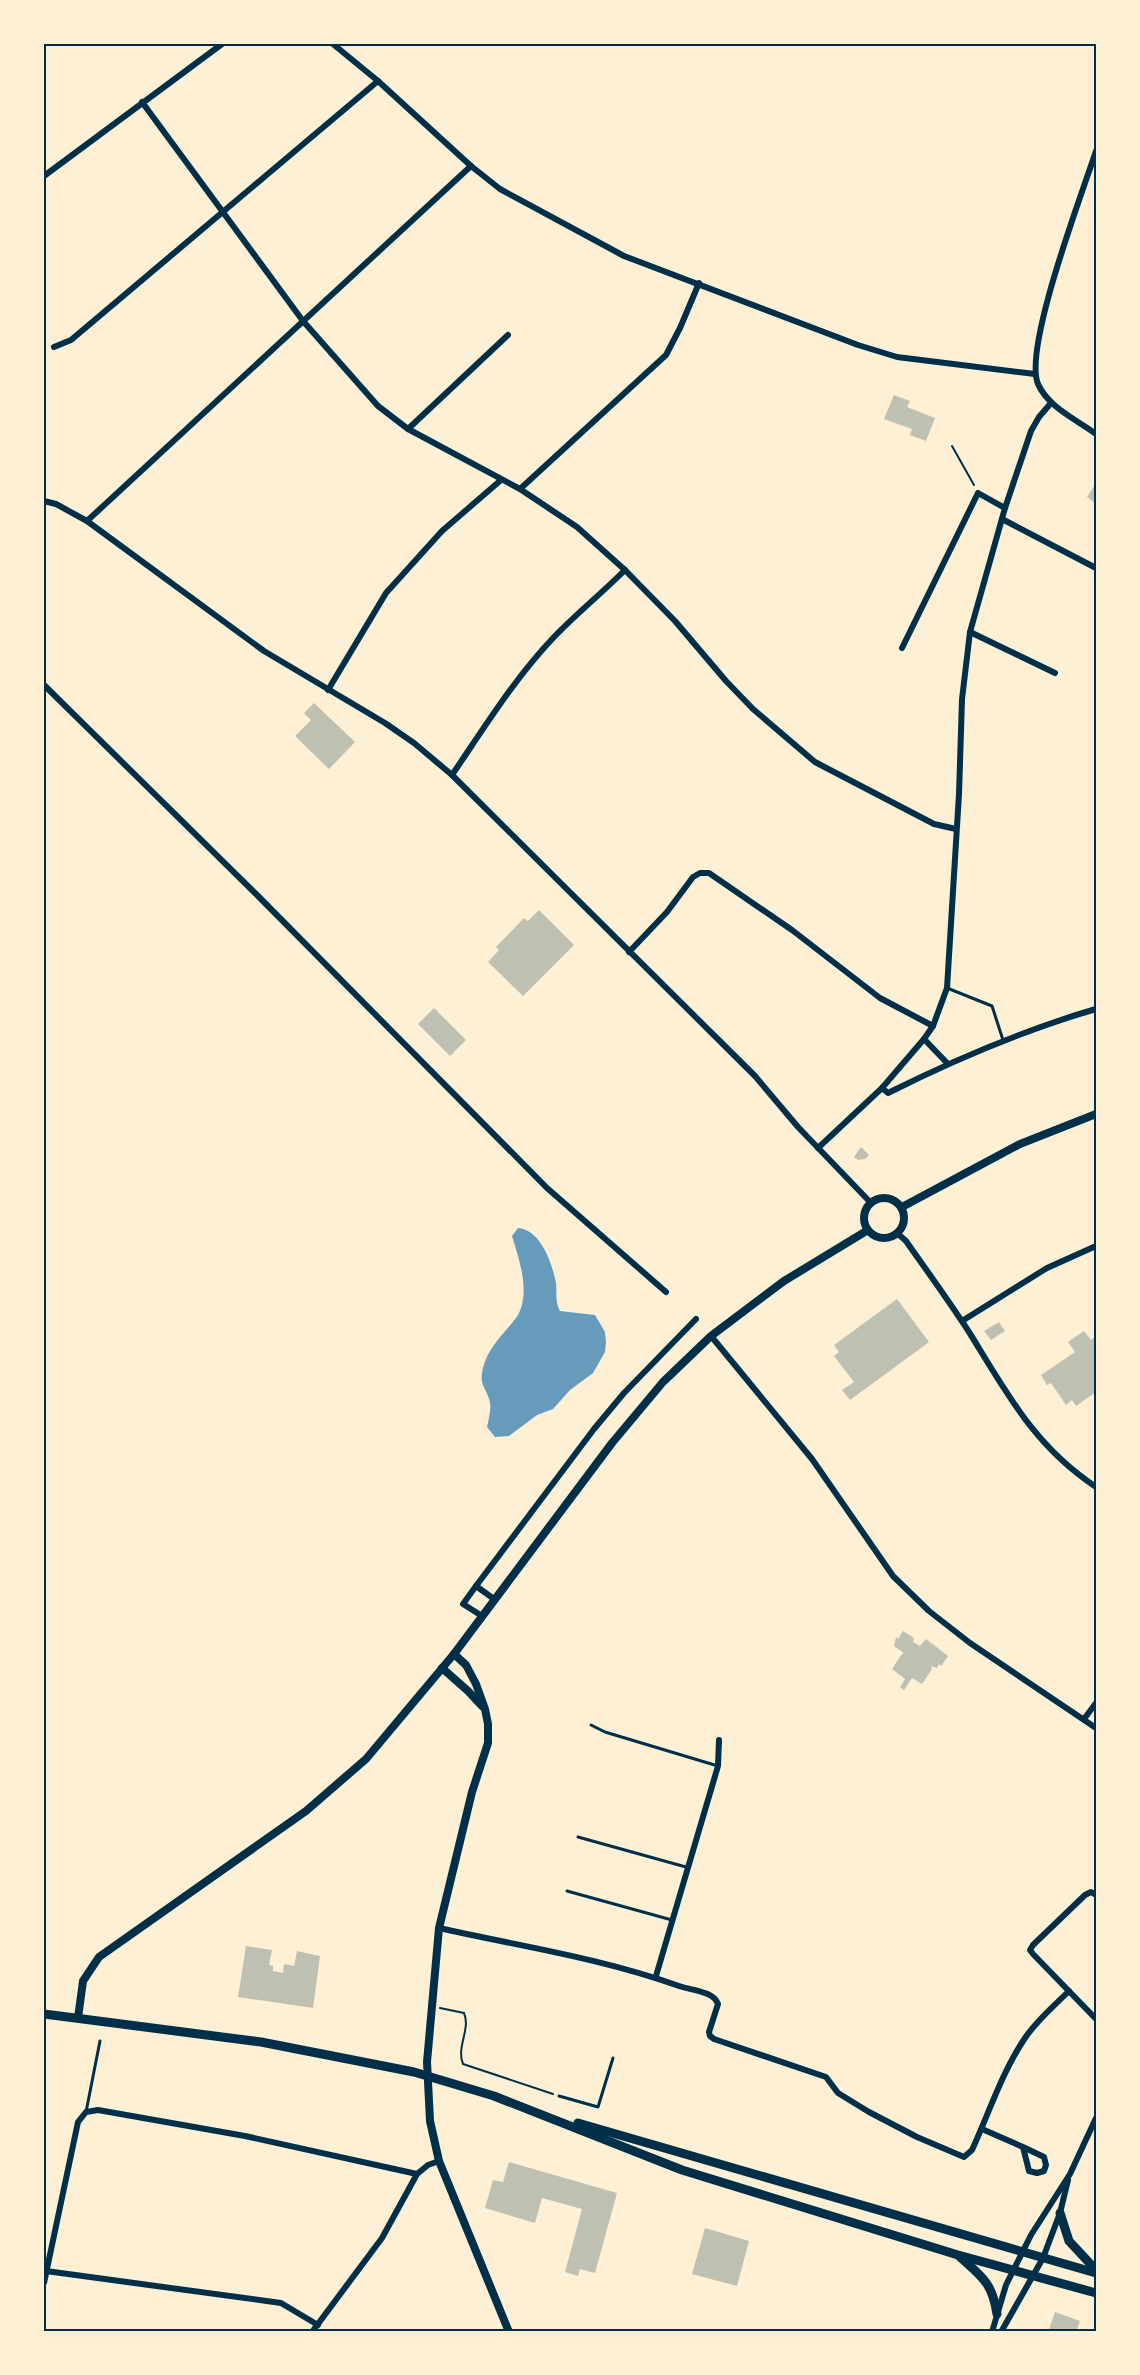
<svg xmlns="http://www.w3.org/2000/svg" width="1140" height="2375" font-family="'Space Grotesk',sans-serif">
<rect width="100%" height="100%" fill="#fdf0d5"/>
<!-- water -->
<path fill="#669bbc" d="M518,1228C541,1230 552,1263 556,1283C557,1292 555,1303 560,1311L595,1315L605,1332L606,1342L605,1352L593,1373L570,1390L553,1409L537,1415L509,1436L495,1437L487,1427C489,1418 492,1407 489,1399C485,1385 479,1386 483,1368C488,1347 504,1334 516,1318C532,1295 519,1259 512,1236Z"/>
<!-- building -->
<g fill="#bec0b2">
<path d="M894,395L910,401L907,407L935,418L926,441L910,435L912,429L884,419Z"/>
<path d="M1096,483V504L1087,497Z"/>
<path d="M314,703L355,742L329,769L295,736L311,720L304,713Z"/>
<path d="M539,910L574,945L523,996L488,962L499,950L496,947L524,918L528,921Z"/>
<path d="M434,1008L466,1040L450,1056L418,1024Z"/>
<path d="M861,1147L869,1155L865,1159L858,1160L854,1157Z"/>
<path d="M897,1299L929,1342L850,1400L842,1390L854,1382L834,1356L839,1352L834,1345Z"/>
<path d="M999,1322L1005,1331L991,1340L984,1331Z"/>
<path d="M1084,1331L1091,1340L1096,1336V1392L1076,1406L1072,1400L1066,1405L1051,1383L1047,1385L1041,1375L1075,1352L1068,1342Z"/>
<path d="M903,1631L914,1638L913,1642L920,1646L926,1639L948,1656L941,1666L939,1664L937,1668L931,1666L932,1669L922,1684L912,1678L904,1690L900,1687L905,1679L892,1669L902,1654L904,1653L894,1646L896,1637L898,1639Z"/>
<path d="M246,1946L272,1950L269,1965L273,1966V1971L283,1973L284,1964L294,1966L297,1951L320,1956L313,2008L238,1997Z"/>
<path d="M509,2162L617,2193L595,2273L580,2269L578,2276L565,2272L582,2209L542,2198L535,2223L485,2208L493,2180L503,2182Z"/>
<path d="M705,2228L749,2241L737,2286L692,2274Z"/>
<path d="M1055,2312L1080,2321L1076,2332H1048Z"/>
</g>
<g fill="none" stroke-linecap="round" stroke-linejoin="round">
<!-- path -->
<g stroke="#003049" stroke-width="2">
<path d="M952,446L974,485"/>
<path d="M440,2008L464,2013C471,2029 456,2047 463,2064L553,2094"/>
</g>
<!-- service -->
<g stroke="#003049" stroke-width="3">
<path d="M947,988L992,1006L1003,1040"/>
<path d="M591,1725L605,1732L718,1766"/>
<path d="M578,1837L686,1867"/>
<path d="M567,1891L672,1920"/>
<path d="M559,2096L598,2107L613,2058"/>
<path d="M86,2112L100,2041"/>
</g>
<!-- minor -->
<g stroke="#003049" stroke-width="6">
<path d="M333,44L378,81L471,166L500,189L624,256L858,345L897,357L1035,374"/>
<path d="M142,102L303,321L378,406L408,429L520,489L577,527L625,570L675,621L726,681L753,709L815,762L934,824L956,829"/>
<path d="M1096,151C1082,194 1023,348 1038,384C1048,407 1077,420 1096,434"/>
<path d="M44,176L222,44"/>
<path d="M54,347L71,340L378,81"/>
<path d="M408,429L508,335"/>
<path d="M520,489L666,355L680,328L699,283"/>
<path d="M44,501L56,504L87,521L264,651L385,723L414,743L452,775L755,1076L798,1127L871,1203"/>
<path d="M1002,519L1096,568"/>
<path d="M87,521L471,166"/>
<path d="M970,632L1055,673"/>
<path d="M902,648L978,493L1005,508"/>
<path d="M44,685L259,897L547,1188L666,1292"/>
<path d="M328,690L386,593L442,531L501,480"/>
<path d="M452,775C484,728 514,679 554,637C576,614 602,593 625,570"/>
<path d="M629,952L667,912L693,877L700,873H709L792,930L880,998L933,1026"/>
<path d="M924,1039L947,1063"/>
<path d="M882,1088L888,1093C956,1059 1024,1030 1096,1009"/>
<path d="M818,1148L882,1088L924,1039L933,1026L947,988L959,794L962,699L970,632L1005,508L1031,431L1039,417L1051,403"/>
<path d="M897,1233L906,1241C927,1271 949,1301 969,1332C1007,1393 1034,1446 1096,1487"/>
<path d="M962,1321L1047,1268L1096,1246"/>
<path d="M711,1336L812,1459L893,1576L929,1611L970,1643L1096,1728"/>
<path d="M476,1586L494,1599"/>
<path d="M482,1616L463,1604L476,1586L594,1429L624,1393L696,1319"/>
<path d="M1084,1719L1096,1703"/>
<path d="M1096,1895L1091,1892L1085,1895L1033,1945L1030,1950L1033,1954L1096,2019"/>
<path d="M439,1928C519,1946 601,1958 679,1986C690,1990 714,1991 718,2004L709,2032L710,2036L714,2039L826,2077L838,2093L869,2112L917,2137L964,2157L972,2150C989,2113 1002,2072 1025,2038C1037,2020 1054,2006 1069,1991"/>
<path d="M656,1976L718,1766L719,1740"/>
<path d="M982,2129L1023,2147L1029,2171L1037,2173L1044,2171L1046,2165L1044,2157L1023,2147"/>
<path d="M46,2271L281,2303L318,2325"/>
<path d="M44,2283L78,2122L86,2112L98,2110L245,2136L417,2174"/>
<path d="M312,2332L382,2238L417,2174L428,2165L439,2161"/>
<path d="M992,2332L1006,2285L1031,2235L1070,2174L1096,2118"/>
<path d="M1001,2332L1043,2258L1060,2213L1068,2180"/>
</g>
<!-- tertiary -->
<g stroke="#003049" stroke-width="8">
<circle cx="884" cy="1218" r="20"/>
<path d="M902,1207L1020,1144L1096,1114"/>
<path d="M454,1654L466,1665L476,1684L485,1709L488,1724V1743L472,1792L439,1928L427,2062L430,2121L439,2161L509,2332"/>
<path d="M442,1668L468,1691L482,1706"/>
<path d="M78,2018L83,1981L99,1957L306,1811L366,1759L454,1654L612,1443L663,1382L711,1336L784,1281L868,1230"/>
</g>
<!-- secondary -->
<g stroke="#003049" stroke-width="9">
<path d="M44,2014L261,2042L414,2072L494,2096L682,2170L958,2255L1096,2293"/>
<path d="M578,2123L1096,2273"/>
<path d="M1060,2213L1069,2241L1096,2270"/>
<path d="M959,2256C982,2277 992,2282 997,2314"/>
</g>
</g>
<!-- border -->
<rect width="1140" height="2375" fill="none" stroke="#fdf0d5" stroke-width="90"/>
<rect x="45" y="45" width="1050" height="2285" fill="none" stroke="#003049" stroke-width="2"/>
</svg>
